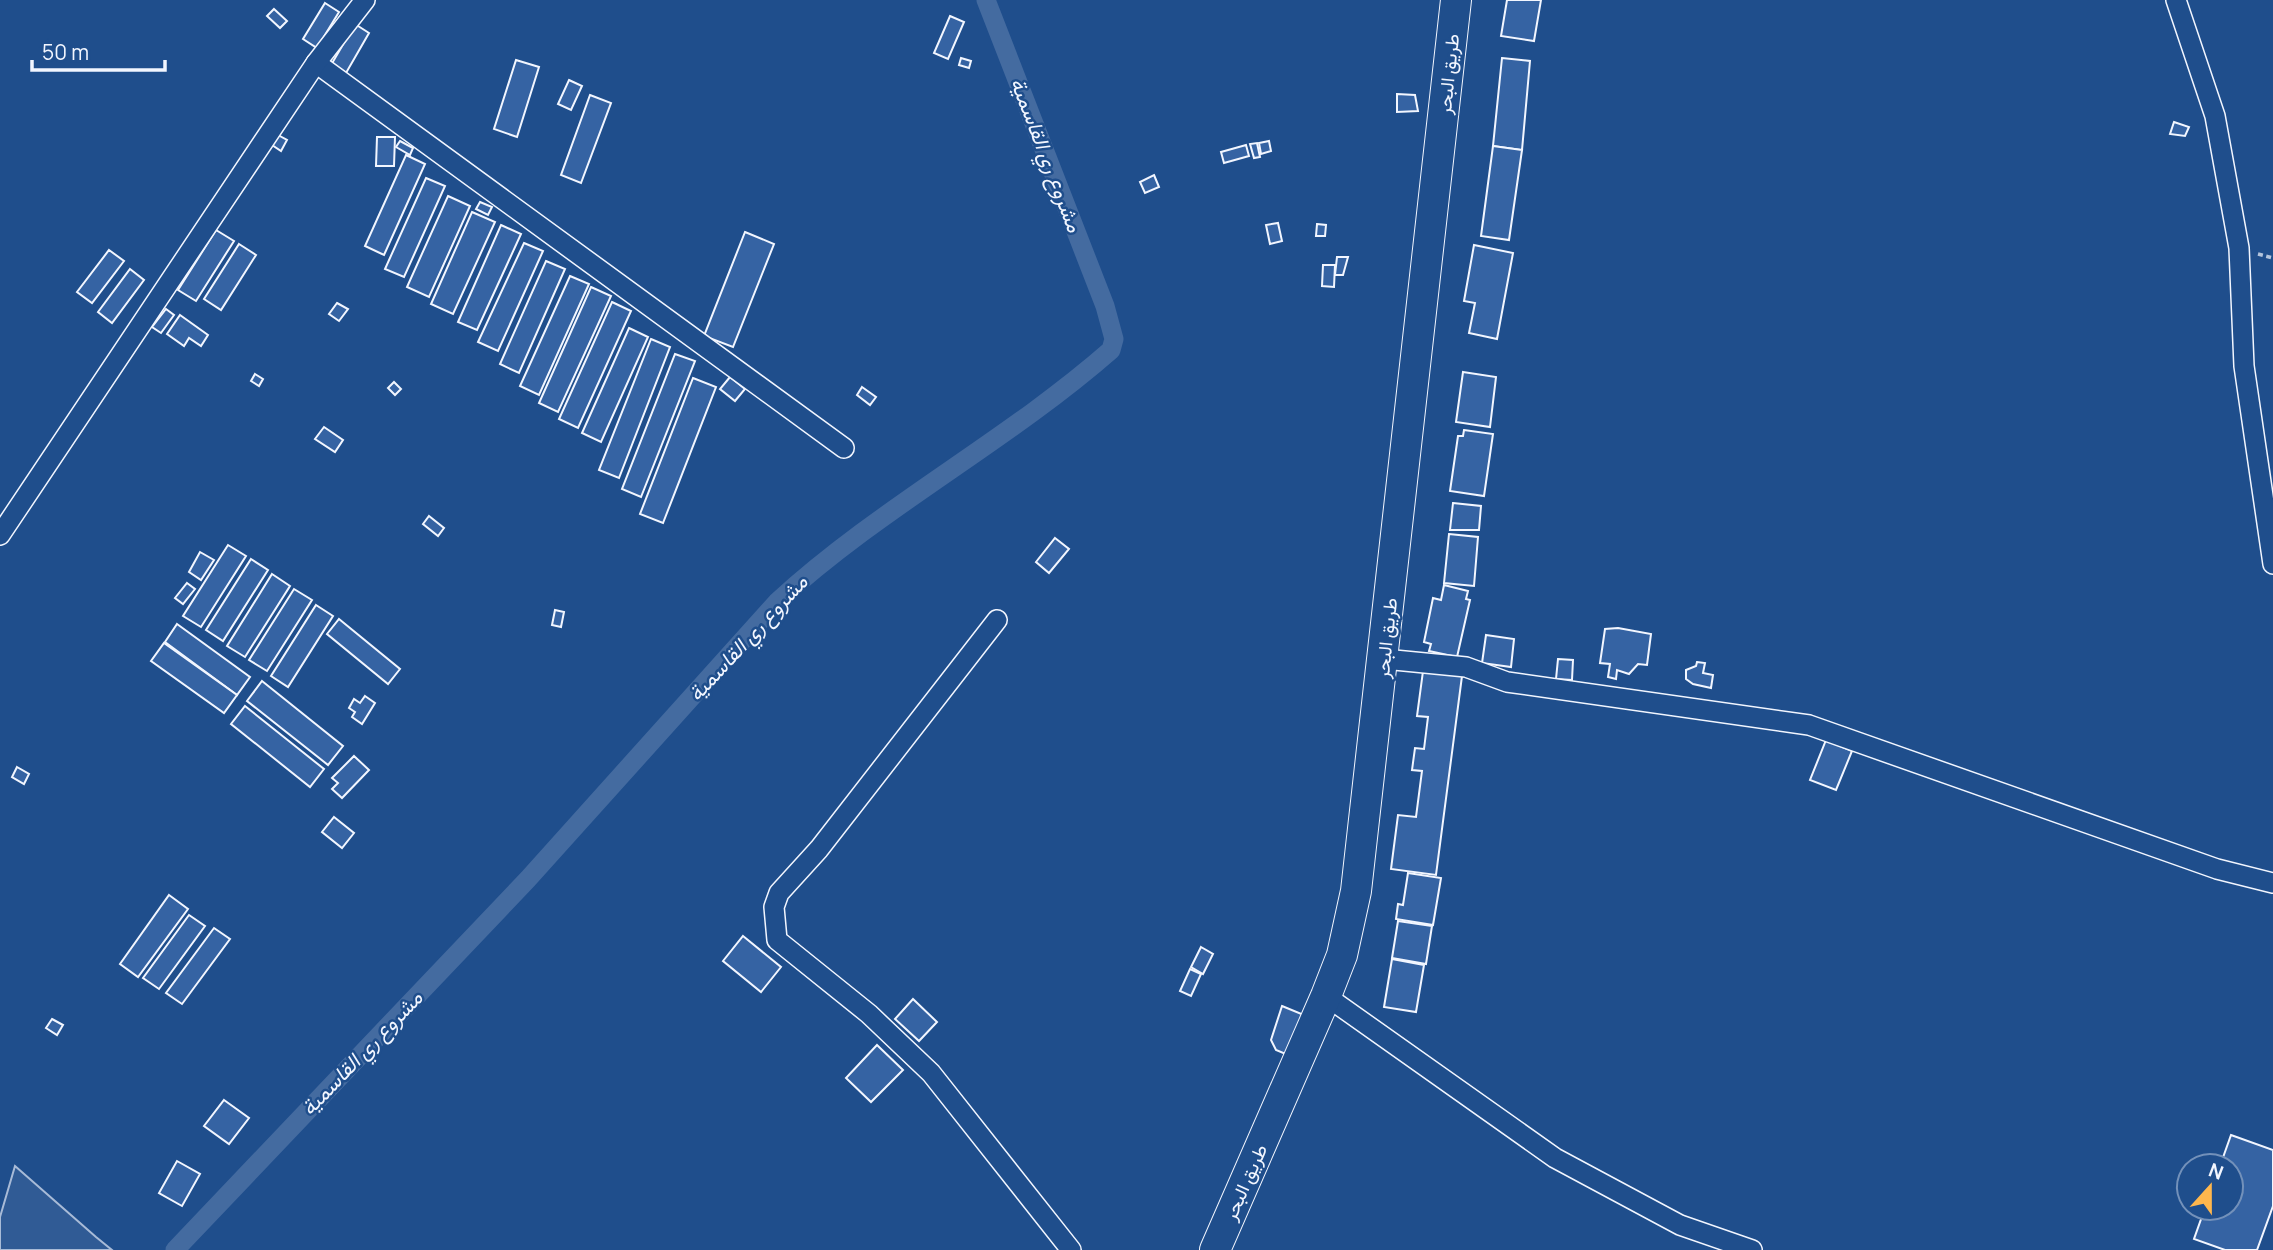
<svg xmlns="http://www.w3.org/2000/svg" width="2273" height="1250" font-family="Manrope,Vazirmatn,sans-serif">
<rect width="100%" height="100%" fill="#1f4e8c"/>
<!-- built -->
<path fill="#305b95" stroke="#a8bbd7" stroke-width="2" d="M15,1166L96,1237L112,1250H0V1217Z"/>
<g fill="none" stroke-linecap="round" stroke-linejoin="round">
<!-- canal -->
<path stroke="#446ba0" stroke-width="19" d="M175,1250L528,879L777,602C879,508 1006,442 1111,350L1114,339L1105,306L986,0"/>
</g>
<!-- building -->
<g fill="#3563a3" stroke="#f2f6ff" stroke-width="2">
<path d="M1507,0H1541L1534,41L1501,36Z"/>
<path d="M325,3L339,12L317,48L303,39Z"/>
<path d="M274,9L287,21L280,28L267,16Z"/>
<path d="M950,16L964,22L948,59L934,53Z"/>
<path d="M355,24L369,33L346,73L331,65Z"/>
<path d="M961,58L971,61L969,68L959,65Z"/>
<path d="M1502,58L1530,61L1522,150L1493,146Z"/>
<path d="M516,60L539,67L517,137L494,129Z"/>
<path d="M569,80L582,86L571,110L558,104Z"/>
<path d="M1397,94L1415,95L1418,111L1397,112Z"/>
<path d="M590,95L611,103L581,183L561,175Z"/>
<path d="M2174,122L2189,127L2185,136L2170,134Z"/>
<path d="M278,135L287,140L281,151L272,145Z"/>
<path d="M377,137H395L394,166H376Z"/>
<path d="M400,141L413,148L410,155L396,147Z"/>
<path d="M1269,141L1271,151L1261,154L1259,143Z"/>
<path d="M1257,143L1260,157L1254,158L1250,144Z"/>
<path d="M1246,145L1249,156L1224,163L1221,152Z"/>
<path d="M1493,146L1522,150L1509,240L1481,236Z"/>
<path d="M406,155L425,164L384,255L365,246Z"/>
<path d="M1154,175L1159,187L1145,193L1140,182Z"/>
<path d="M426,178L445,186L404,277L385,269Z"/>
<path d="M448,196L470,206L429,297L407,287Z"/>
<path d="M480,202L492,207L488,215L476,209Z"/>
<path d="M472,212L495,222L453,314L431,304Z"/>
<path d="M1278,223L1282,241L1270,244L1266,225Z"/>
<path d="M1317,224L1326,225L1325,236H1316Z"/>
<path d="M501,225L521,234L477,330L458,322Z"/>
<path d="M216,230L234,241L196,301L178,290Z"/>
<path d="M745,232L774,244L733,347L704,336Z"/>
<path d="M524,243L543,251L498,351L478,342Z"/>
<path d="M239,244L256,255L221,310L204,299Z"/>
<path d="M1474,245L1513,253L1497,339L1469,333L1475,303L1464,301Z"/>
<path d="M109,250L124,261L92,303L77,292Z"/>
<path d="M1337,257H1348L1343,275H1335Z"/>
<path d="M546,261L565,269L519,373L500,364Z"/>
<path d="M1323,265H1335L1334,287L1322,286Z"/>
<path d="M130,269L144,280L112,323L98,312Z"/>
<path d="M570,276L589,284L539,395L520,386Z"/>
<path d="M591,287L611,296L558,412L539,403Z"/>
<path d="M612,302L631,311L578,428L559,419Z"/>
<path d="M337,303L348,309L339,321L329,314Z"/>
<path d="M166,309L174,315L161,333L152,327Z"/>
<path d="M180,315L208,335L201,346L189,338L184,346L167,334Z"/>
<path d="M629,328L648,337L601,442L582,433Z"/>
<path d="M651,339L670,347L619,478L599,470Z"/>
<path d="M675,354L695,361L641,497L622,489Z"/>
<path d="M1463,372L1496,377L1490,427L1456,422Z"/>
<path d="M255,374L263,379L259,386L251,381Z"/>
<path d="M730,377L745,389L735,401L720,389Z"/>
<path d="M693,378L716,387L663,523L640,514Z"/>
<path d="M394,382L401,389L395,395L388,388Z"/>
<path d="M862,387L876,397L870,405L857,395Z"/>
<path d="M324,427L343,440L335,452L315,439Z"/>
<path d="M1464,430L1493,434L1484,496L1450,491L1458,436H1463Z"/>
<path d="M1453,503L1481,506L1479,530H1450Z"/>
<path d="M429,516L444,528L438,536L423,524Z"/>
<path d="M1449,534L1478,537L1474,586L1444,583Z"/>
<path d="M1055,538L1069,549L1049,573L1036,562Z"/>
<path d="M228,545L246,556L201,627L183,616Z"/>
<path d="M200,552L214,560L201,580L189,572Z"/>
<path d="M251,559L268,570L223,641L206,630Z"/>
<path d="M272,574L290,586L245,657L227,646Z"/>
<path d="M187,583L195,589L183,604L175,598Z"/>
<path d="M1444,585L1468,591L1466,599L1470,600L1457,657L1429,651L1431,644L1424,642L1433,598L1441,600Z"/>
<path d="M294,589L312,600L267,671L249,660Z"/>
<path d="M316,605L333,616L288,687L271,676Z"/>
<path d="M555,610L564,612L561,627L552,625Z"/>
<path d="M339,619L400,669L388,684L327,634Z"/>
<path d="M177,624L250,677L237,695L165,642Z"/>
<path d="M1618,628L1651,634L1647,665L1638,664L1629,674L1617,670L1616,679L1608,677L1610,664L1600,663L1605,629Z"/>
<path d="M1486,635L1514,639L1511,667L1482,663Z"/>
<path d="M164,643L237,695L224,713L151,661Z"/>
<path d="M1558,659L1573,660L1572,680L1556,679Z"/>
<path d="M1697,662L1705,663L1703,673L1713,675L1711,688L1693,684L1686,679V670L1696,666Z"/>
<path d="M1423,671L1462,676L1436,875L1391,869L1398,815L1416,817L1422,771L1412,770L1415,748L1424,749L1428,717L1417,716Z"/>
<path d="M262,681L343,746L328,765L247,701Z"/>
<path d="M365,696L375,703L362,724L352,717L355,712L349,708L354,699L360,703Z"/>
<path d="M245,706L324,769L310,787L231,724Z"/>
<path d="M1826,740L1852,751L1836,790L1810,780Z"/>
<path d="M354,756L369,770L342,798L332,789L338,783L332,778Z"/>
<path d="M17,767L29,774L24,784L12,777Z"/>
<path d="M334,817L354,833L342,848L322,832Z"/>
<path d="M1408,873L1441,878L1433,925L1396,919L1398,904L1403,905Z"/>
<path d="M169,895L188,909L138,977L120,964Z"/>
<path d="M189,915L205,926L159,989L143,978Z"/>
<path d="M1398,921L1432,926L1426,964L1392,958Z"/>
<path d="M214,928L230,939L182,1004L166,993Z"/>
<path d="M743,936L781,967L761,992L723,961Z"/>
<path d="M1201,947L1213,954L1203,974L1191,967Z"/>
<path d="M1392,959L1424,965L1416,1012L1384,1007Z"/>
<path d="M1190,969L1201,974L1191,996L1180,991Z"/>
<path d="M913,999L937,1022L919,1041L895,1019Z"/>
<path d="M1282,1006L1304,1015L1288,1055L1276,1050L1271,1040Z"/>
<path d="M52,1019L63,1025L57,1035L46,1028Z"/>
<path d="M877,1045L903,1070L871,1102L846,1078Z"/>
<path d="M224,1100L249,1118L229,1144L204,1126Z"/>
<path d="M2231,1135L2273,1150V1206L2257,1250H2225L2194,1239L2205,1208H2231V1166H2220Z"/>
<path d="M177,1161L200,1174L182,1206L159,1193Z"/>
</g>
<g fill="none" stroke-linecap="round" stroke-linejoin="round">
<!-- minor casing -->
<g stroke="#f2f6ff" stroke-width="22">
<g id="minor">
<path d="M2176,0L2215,116L2239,248L2244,366L2273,564"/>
<path d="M316,63L844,448"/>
<path d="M0,535L316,63L365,0"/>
<path d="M997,620L819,849L779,893L774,907L777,940L869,1014L931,1073L1071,1250"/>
<path d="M1384,659L1466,667L1507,682L1809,725L2217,869L2273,883"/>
<path d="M1326,996L1555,1158L1680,1225L1752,1250"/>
</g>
</g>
<!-- highway casing -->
<g stroke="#f2f6ff" stroke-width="32">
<path id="highway" d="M1215,1250L1326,996L1342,955L1356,891L1456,0"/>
</g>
<!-- path -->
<path stroke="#b3c4dc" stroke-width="3.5" stroke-dasharray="5 3.5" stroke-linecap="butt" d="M2258,254L2273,258"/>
<!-- minor -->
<use href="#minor" stroke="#1f4e8c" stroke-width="19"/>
<!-- highway -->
<use href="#highway" stroke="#1f4e8c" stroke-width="30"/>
</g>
<g text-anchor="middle" stroke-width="5" stroke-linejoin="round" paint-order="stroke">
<!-- street labels -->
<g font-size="19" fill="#f2f6ff" stroke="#1f4e8c">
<text transform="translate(1448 74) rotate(-84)" y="7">طريق البحر</text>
<text transform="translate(1386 638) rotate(-84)" y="7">طريق البحر</text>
<text transform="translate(1245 1182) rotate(-66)" y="7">طريق البحر</text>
</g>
<!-- water labels -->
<g font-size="21" font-style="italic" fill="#f2f6ff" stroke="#1f4e8c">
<text transform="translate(1046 155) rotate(69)" y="7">مشروع ري القاسمية</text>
<text transform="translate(748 638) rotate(-47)" y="7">مشروع ري القاسمية</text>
<text transform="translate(362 1053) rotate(-46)" y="7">مشروع ري القاسمية</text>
</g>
</g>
<!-- north arrow -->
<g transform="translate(2210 1187) rotate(21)"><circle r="33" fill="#1f4e8c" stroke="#7391ba" stroke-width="2"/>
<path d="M0-5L12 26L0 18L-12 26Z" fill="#ffb74d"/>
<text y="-10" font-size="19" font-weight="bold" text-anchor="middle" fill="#f2f6ff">N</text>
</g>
<!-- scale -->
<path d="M32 60v10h133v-10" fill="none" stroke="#f2f6ff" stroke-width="3.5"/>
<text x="42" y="60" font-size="21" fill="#f2f6ff" stroke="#1f4e8c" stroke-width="5" paint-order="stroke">50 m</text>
</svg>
